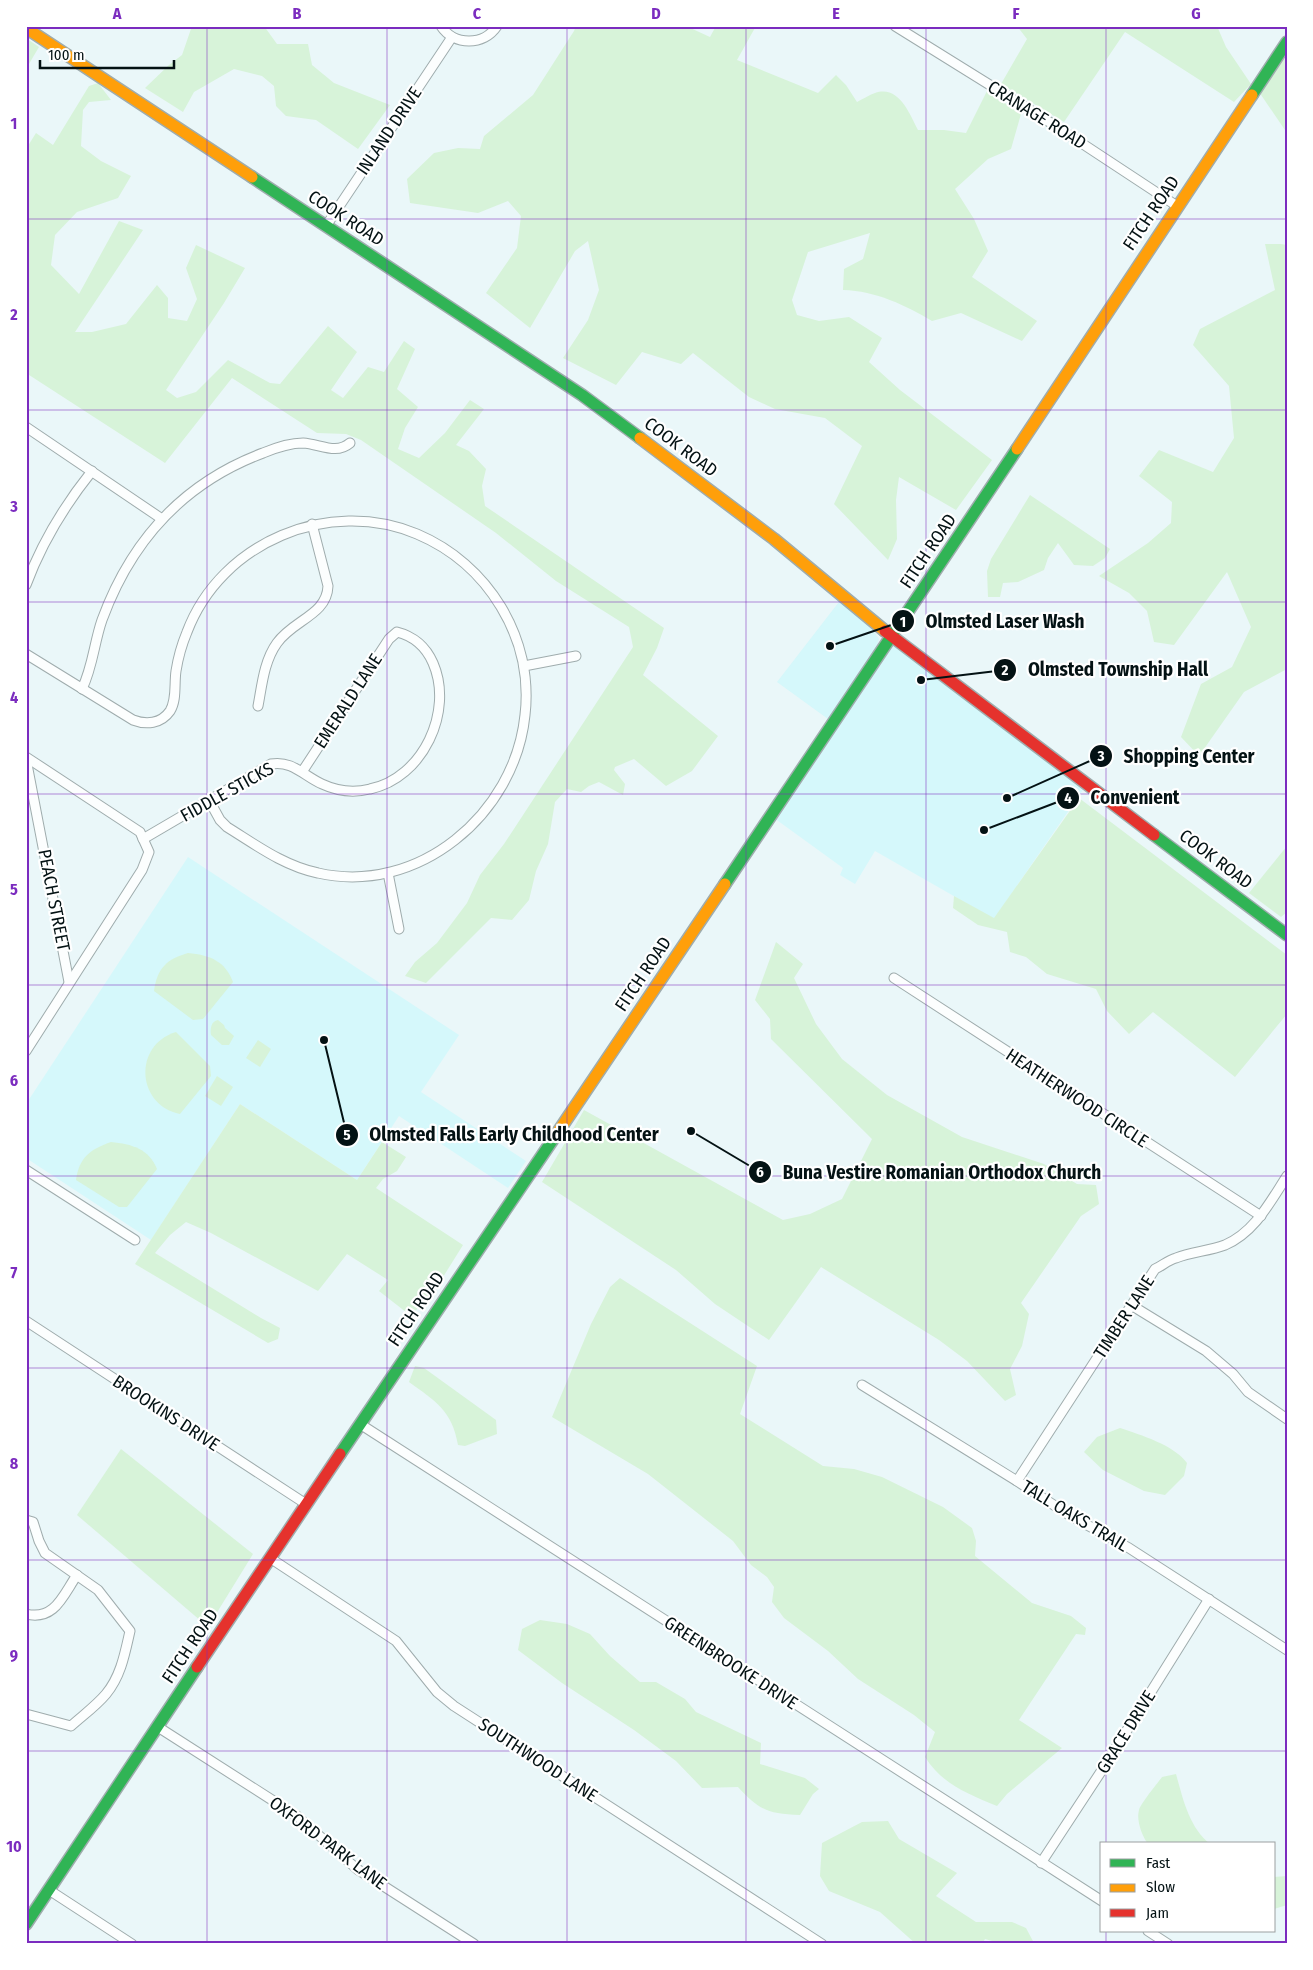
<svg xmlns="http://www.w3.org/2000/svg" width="1313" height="1970" viewBox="0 0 1313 1970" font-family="'Fira Sans Condensed',sans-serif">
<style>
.built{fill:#d5f8fb}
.green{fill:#d7f3d9}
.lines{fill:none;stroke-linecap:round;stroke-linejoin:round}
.street-casing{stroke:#9facad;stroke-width:11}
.fast-casing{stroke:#9facad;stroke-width:14}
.slow-casing{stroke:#9facad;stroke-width:14}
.jam-casing{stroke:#9facad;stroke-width:14}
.street{stroke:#fcfefe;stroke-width:9}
.fast{stroke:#30b455;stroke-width:11}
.slow{stroke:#ff9f0a;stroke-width:11}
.jam{stroke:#e5322d;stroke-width:11}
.grid{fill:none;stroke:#7b2cbf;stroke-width:1;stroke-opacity:0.55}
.labels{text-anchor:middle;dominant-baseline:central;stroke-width:4.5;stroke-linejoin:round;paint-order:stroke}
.street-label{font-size:18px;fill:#041214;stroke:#fff}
.leader{fill:none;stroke:#041214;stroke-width:2}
.callout-dot{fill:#041214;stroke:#fff;stroke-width:2}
.mark-label{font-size:15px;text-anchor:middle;font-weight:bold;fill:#fff}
.callout-label{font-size:19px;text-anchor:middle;font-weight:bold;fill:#041214;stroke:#fff;stroke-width:4.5;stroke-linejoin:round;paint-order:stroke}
.neatline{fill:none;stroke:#7b2cbf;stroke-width:2}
.grid-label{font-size:16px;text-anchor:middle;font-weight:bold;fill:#7b2cbf}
</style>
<rect width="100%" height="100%" fill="#eaf7f9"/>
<g class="built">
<polygon points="842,598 870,626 879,639 876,652 828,719 777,682"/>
<polygon points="894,644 1085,787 994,919 875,851 855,884 840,875 843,868 774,818"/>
<polygon points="188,857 459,1035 421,1092 526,1161 508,1188 399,1116 357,1180 240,1104 151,1240 26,1158 26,1104"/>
</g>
<g class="green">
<polygon points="192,26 264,26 277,44 308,44 312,65 334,83 390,105 358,149 316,120 286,116 276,106 274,86 262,76 234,69 194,92 183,112 145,88 169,65 182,55"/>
<path d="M576,26H686L710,37L716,26H756L737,60L818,93L836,75L846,85L857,102C863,99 869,95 875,93C899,85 909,113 918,130H944L966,133L987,91L1021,114L1011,149L988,159L955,189L974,219L988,251L972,277L1037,321L1022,341L961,313L932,321C905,305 876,291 843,290L844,269L863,259L870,233L808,252L792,300L797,315L819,321L849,317L882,338L869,362L900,390L992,460L956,510L899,477L896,500L897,539L888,560L834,504L862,446L825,418L775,409L749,397L693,353L681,364L642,352L616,385L563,358L588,320L599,290L588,241L575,251L530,328L486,293L517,248L521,216L508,201L478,213L410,203L407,179L434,153L458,148L480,149L484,136L533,95L574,31Z"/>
<polygon points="1017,26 1217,26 1226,47 1251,84 1234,102 1125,32 1064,122 1001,84 1027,39"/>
<polygon points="26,38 39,47 26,69"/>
<polygon points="1287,55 1287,133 1259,92"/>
<polygon points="98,83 111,100 89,102 83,110 81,146 101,161 131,176 118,198 77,212 55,235 51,265 79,294 119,221 143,230 75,332 92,332 126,324 157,285 168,298 168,318 187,321 197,299 186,268 196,245 245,268 224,303 166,390 177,398 196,392 228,360 270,383 280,384 328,326 357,352 331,390 343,398 368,367 384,372 404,341 415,349 397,389 418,407 405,428 398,449 419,458 445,433 470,400 484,409 456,445 469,451 486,469 482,486 485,506 664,628 657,648 643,675 718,736 692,771 666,786 634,759 615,767 614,770 625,784 623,795 599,782 589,786 581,792 567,789 555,802 548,844 536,871 529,900 512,920 491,918 426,983 405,976 415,962 437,943 467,903 480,875 504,844 633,647 629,627 556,581 496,533 361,440 346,434 317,433 232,378 165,463 26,373 26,149 36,133 53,145 89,86"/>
<polygon points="1265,244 1281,244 1287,245 1287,669 1244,692 1199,756 1181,737 1201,684 1232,667 1251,627 1227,572 1174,645 1154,642 1147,611 1129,593 1099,576 1148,543 1171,523 1172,502 1139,476 1159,450 1213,472 1234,438 1229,386 1193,345 1200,329 1275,290"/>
<polygon points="1030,495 1110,549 1105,558 1093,566 1074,565 1058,543 1048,558 1044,570 1018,582 1003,583 1000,597 988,597 987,571 991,559"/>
<polygon points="1079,798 1287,955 1287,1014 1235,1077 1153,1012 1129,1034 1107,1011 1096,989 1047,974 1026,957 1010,952 1007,932 978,925 953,908 954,896 994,918"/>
<polygon points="1287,846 1287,912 1281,917 1249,893"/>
<polygon points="776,942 803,964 794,978 816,1024 842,1059 887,1095 962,1137 1044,1164 1077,1184 1096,1185 1099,1204 1081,1216 1021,1303 1029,1314 1022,1346 1010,1369 1016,1395 1005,1401 967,1361 939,1340 821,1267 769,1340 715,1304 676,1270 542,1182 584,1110 783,1220 810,1214 842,1199 872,1139 771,1039 770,1019 755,1000"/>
<path d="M188,953C210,955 225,961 233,982L203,1019L193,1020L154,991C157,968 167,959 188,953Z"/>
<path d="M218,1020L224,1025L225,1028L234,1036L229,1045H222L211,1035C210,1029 211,1021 218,1020Z"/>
<path d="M176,1032L210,1066L211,1076L180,1114C136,1105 133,1045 176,1032Z"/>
<polygon points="258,1040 271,1049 260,1067 246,1058"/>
<polygon points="217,1076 233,1087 221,1106 205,1096"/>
<polygon points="240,1104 357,1180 382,1142 406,1157 397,1171 383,1179 376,1188 463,1245 438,1285 411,1316 379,1291 388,1280 347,1254 318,1291 211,1233 186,1222 170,1235 155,1253 261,1318 280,1328 278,1339 268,1343 135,1264"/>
<path d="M111,1142C132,1144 149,1149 157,1169L127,1207H119L76,1180C79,1157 91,1149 111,1142Z"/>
<path d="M620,1278L757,1366L740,1414L823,1466L854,1469L882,1477L943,1507L972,1528L976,1541L975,1556L1032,1603L1071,1616L1086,1628L1085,1635L1076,1634L1019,1720L1062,1748L1007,1794L997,1806C968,1794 942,1784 925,1757L935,1732L914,1715L858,1679L828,1651L784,1618L772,1602L774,1587L767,1577L751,1565L733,1541L648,1474L552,1417L591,1324L610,1287Z"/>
<path d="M415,1366L424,1368L496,1420L497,1434L465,1446L458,1445C452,1410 435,1401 409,1382Z"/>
<path d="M1120,1428C1141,1435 1174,1445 1187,1463L1184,1476L1165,1495L1144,1491L1103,1470L1084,1452L1097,1437Z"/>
<polygon points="121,1449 253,1554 208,1627 77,1515"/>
<path d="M540,1620L567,1624L590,1634L610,1656L640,1682H656L685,1699L696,1712L761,1743L760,1764L805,1778L819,1789L813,1794L800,1815C768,1814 759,1810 738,1787L702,1788L676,1761L634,1730L562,1683L518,1650L522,1629Z"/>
<path d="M1176,1774C1183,1799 1189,1827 1210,1844H1148C1142,1836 1136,1820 1139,1810C1141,1803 1157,1784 1162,1777Z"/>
<polygon points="888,1821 899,1839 957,1873 936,1896 976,1922 1012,1922 1026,1928 1034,1943 1003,1944 985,1939 982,1944 916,1944 880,1912 829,1891 820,1876 822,1843 862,1822"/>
<polygon points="1287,1876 1287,1905 1274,1909 1274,1877"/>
</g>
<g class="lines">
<g class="street-casing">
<g id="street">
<path d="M441,26C454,46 484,46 497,26"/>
<polyline points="895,26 1051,123 1177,206"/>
<polyline points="326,226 452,37"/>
<polyline points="26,427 162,519"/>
<path d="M26,585C42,542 64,506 92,471"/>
<path d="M26,654L133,720C146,725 161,724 170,711C177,700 174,684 176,671C178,658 182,644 187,632C221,542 329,497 417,534C488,564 534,638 525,715C515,814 418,896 318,873C284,866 256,845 227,827L220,820L209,800"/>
<polyline points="524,666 576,656"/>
<path d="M82,689C93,666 94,643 102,620C131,541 183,483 263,453C275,448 289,443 303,443C320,444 336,455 350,443"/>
<path d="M258,706C262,685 264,661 277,643C293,620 327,615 328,586L312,524"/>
<polyline points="26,757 140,832 149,852 142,870 26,1051"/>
<polyline points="26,759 69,982"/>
<path d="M143,839L271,764C292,760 304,776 322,784C337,791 354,793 370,789C423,778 454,711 433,663C426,647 413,636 397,632L389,639L302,772"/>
<polyline points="388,873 399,929"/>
<polyline points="894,978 1261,1216"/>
<polyline points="26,1170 135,1240"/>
<polyline points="1131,1305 1206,1351 1233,1374 1248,1392 1287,1419"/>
<polyline points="26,1321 306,1504"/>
<polyline points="862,1385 1017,1481 1069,1515 1129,1548 1287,1650"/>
<polyline points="360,1424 1102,1901"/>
<path d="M1017,1481L1155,1269C1162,1266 1168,1260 1176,1258C1191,1252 1209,1251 1225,1245C1255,1232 1270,1202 1287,1176"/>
<path d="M26,1520L33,1522L39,1541L45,1553L98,1590L130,1631C125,1653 121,1676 106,1694C96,1706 82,1716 71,1726L26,1714"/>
<polyline points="270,1558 396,1641 437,1692 454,1706 822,1944"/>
<path d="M26,1614C55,1621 63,1595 77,1575"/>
<polyline points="158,1727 297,1816 357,1869 474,1944"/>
<polyline points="1041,1863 1104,1767 1209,1599"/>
<polyline points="49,1890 132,1944"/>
<polyline points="1148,1931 1168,1944"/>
</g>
</g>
<g class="fast-casing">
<g id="fast">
<polyline points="1252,95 1287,42"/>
<polyline points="252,177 582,395 640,438"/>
<polyline points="1154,835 1287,935"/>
<polyline points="725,884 1017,449"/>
<polyline points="340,1454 556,1135"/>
<polyline points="26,1924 197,1667"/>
</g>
</g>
<g class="slow-casing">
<g id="slow">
<polyline points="26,28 252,177"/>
<polyline points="640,438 774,539 885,631"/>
<polyline points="1017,449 1252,95"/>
<polyline points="556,1135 725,884"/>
</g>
</g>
<g class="jam-casing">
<g id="jam">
<polyline points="885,631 1154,835"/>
<polyline points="197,1667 340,1454"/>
</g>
</g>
<use href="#street" class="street"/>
<use href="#fast" class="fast"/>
<use href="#slow" class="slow"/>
<use href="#jam" class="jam"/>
</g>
<path class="grid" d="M207,26V1944M387,26V1944M567,26V1944M746,26V1944M926,26V1944M1106,26V1844M26,219H1287M26,410H1287M26,602H1287M26,794H1287M26,985H1287M26,1176H1287M26,1368H1287M26,1560H1287M26,1751H1287M1106,1931V1944"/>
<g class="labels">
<g class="street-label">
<text transform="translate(1037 115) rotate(32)">CRANAGE ROAD</text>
<text transform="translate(389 131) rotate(-56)">INLAND DRIVE</text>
<text transform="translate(1151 213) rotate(-56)">FITCH ROAD</text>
<text transform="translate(346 218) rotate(33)">COOK ROAD</text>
<text transform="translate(681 447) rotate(37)">COOK ROAD</text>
<text transform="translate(928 551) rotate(-56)">FITCH ROAD</text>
<text transform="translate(348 701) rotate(-57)">EMERALD LANE</text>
<text transform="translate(227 792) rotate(-29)">FIDDLE STICKS</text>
<text transform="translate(1216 859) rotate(37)">COOK ROAD</text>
<text transform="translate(54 900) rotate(79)">PEACH STREET</text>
<text transform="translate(643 974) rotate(-56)">FITCH ROAD</text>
<text transform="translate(1077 1098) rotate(33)">HEATHERWOOD CIRCLE</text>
<text transform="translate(416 1309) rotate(-56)">FITCH ROAD</text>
<text transform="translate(1124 1317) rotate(-57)">TIMBER LANE</text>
<text transform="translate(166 1413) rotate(33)">BROOKINS DRIVE</text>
<text transform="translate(1075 1516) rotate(31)">TALL OAKS TRAIL</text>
<text transform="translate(190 1646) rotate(-56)">FITCH ROAD</text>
<text transform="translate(731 1663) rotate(33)">GREENBROOKE DRIVE</text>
<text transform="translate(1126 1732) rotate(-58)">GRACE DRIVE</text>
<text transform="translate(538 1760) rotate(33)">SOUTHWOOD LANE</text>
<text transform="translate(328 1843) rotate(37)">OXFORD PARK LANE</text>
</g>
</g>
<path class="leader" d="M830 646L903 621M921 680L1005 670M1007 798L1101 756M984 830L1068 798M324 1040L347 1135M691 1131L760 1172"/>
<g class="callout-dot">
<circle cx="830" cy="646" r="5"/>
<circle cx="921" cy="680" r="5"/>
<circle cx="1007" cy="798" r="5"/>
<circle cx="984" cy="830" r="5"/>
<circle cx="324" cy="1040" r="5"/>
<circle cx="691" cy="1131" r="5"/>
<circle cx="903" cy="621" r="12"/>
<circle cx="1005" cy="670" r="12"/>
<circle cx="1101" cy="756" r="12"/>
<circle cx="1068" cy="798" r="12"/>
<circle cx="347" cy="1135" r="12"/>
<circle cx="760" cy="1172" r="12"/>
</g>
<g class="mark-label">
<text x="903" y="627">1</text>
<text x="1005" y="675">2</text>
<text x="1101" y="761">3</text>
<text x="1068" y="803">4</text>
<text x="347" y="1140">5</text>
<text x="760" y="1177">6</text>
</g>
<g class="callout-label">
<text x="1005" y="628">Olmsted Laser Wash</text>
<text x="1118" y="676">Olmsted Township Hall</text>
<text x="1189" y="763">Shopping Center</text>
<text x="1135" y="804">Convenient</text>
<text x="514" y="1141">Olmsted Falls Early Childhood Center</text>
<text x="942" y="1179">Buna Vestire Romanian Orthodox Church</text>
</g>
<rect width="1313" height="1970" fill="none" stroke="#ffffff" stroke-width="55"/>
<rect x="1100" y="1842" width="175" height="90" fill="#ffffff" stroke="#9ba0a1"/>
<rect x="1110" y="1859" width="25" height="8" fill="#30b455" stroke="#9ba0a1"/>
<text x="1146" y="1868" font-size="15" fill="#041214">Fast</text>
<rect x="1110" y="1884" width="25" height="8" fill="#ff9f0a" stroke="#9ba0a1"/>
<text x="1146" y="1892" font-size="15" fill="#041214">Slow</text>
<rect x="1110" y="1909" width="25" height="8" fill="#e5322d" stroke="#9ba0a1"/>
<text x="1146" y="1918" font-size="15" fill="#041214">Jam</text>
<path d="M40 60v8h134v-8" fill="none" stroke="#041214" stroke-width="2.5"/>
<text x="48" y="60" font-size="15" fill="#041214" stroke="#ffffff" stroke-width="4" paint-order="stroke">100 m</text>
<rect x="28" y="28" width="1258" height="1914" class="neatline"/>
<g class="grid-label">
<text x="117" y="19">A</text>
<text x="297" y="19">B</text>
<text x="477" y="19">C</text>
<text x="656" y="19">D</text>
<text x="836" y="19">E</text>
<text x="1016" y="19">F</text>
<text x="1196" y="19">G</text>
<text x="14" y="129">1</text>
<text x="14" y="320">2</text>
<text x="14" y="512">3</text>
<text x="14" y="703">4</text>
<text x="14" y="895">5</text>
<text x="14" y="1086">6</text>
<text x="14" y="1278">7</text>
<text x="14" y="1469">8</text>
<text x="14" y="1661">9</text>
<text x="14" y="1852">10</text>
</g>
</svg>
